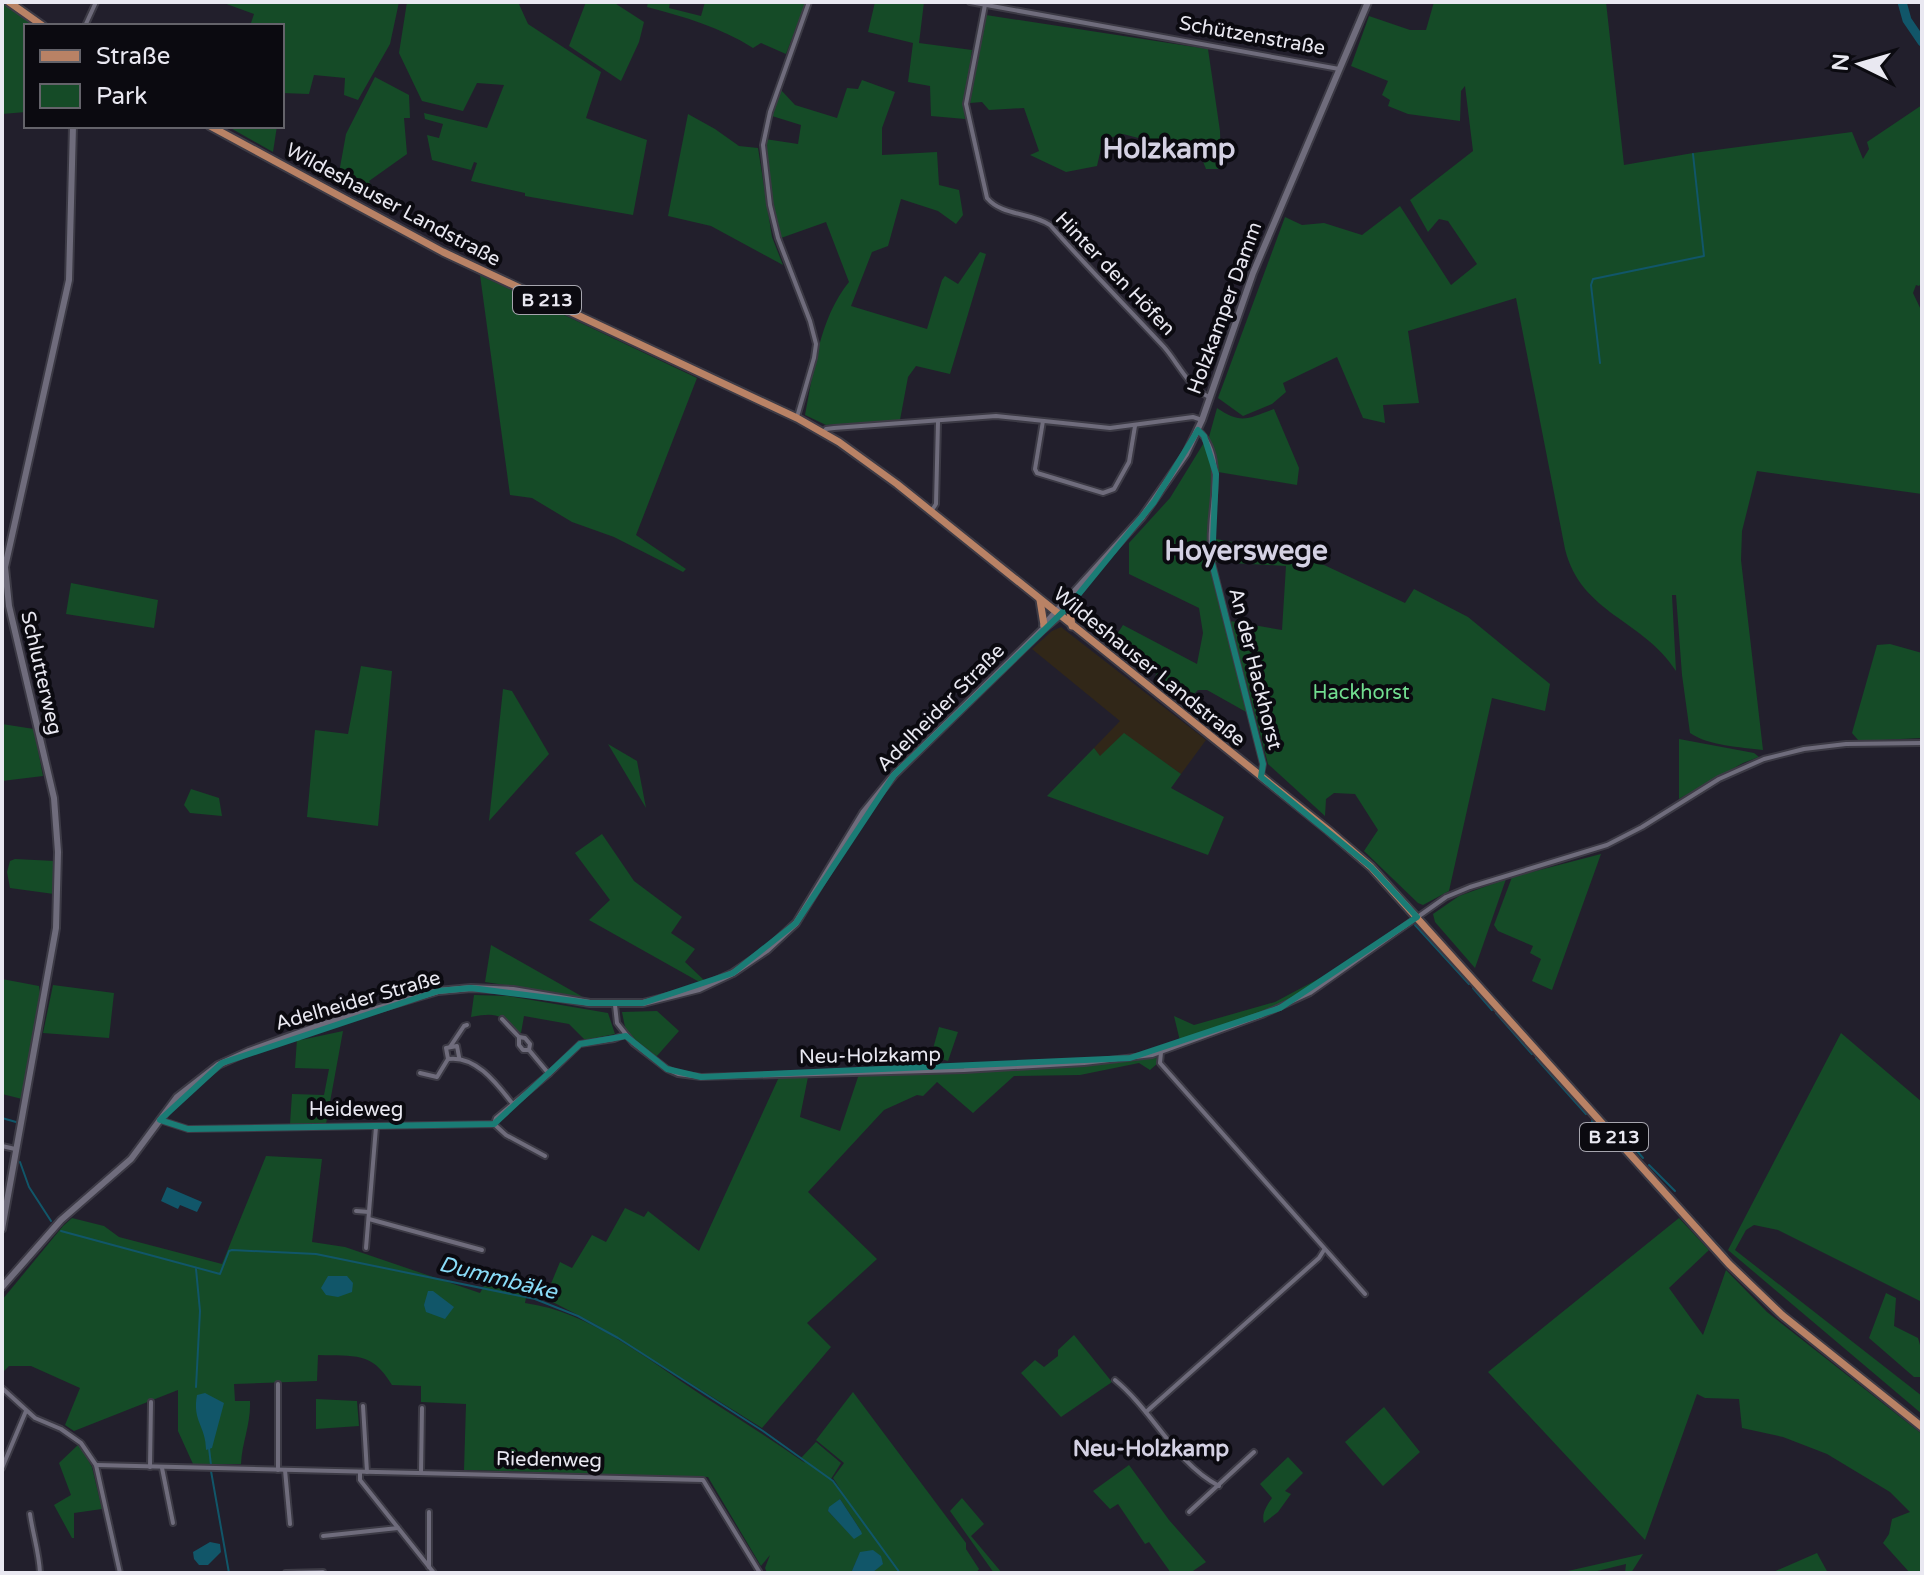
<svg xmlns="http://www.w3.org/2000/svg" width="1924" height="1575" viewBox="0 0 1924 1575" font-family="'Varela Round',sans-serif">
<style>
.commercial{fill:#312718}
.green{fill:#154b27;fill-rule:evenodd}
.water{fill:#115669}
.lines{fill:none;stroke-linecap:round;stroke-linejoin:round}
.stream{stroke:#115669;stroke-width:2}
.river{stroke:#115669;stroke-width:9}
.street-casing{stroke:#3c3a45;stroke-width:8}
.secondary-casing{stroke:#3c3a45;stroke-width:10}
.primary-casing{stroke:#3c3a45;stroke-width:11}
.street{stroke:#6f6c7c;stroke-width:4}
.secondary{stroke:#6f6c7c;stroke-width:6}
.primary{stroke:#b98265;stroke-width:7}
.marked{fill:none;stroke:#1a7c75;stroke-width:6;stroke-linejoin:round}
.labels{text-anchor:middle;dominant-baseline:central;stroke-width:8;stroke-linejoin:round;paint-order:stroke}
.shield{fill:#0b0a10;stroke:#a6a5ae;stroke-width:2}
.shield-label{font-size:18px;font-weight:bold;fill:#e9e8f1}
.street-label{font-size:20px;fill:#e9e8f1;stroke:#0b0a10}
.park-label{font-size:20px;fill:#71dd8f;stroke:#0b0a10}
.water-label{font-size:22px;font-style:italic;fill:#89dcf8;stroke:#0b0a10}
.neighbourhood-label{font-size:22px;font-weight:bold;fill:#d4d1e3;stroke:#0b0a10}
.district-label{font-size:28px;font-weight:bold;fill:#d4d1e3;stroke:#0b0a10}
</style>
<rect width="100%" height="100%" fill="#221f2c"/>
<polygon class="commercial" points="1061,627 1206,740 1181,774 1124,734 1100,757 1094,748 1120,721 1032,649 1052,631"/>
<g class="green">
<polygon points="2,2 35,26 26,26 26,112 2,114"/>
<polygon points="221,2 399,2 390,44 358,100 344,95 345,78 314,75 309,94 282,93 282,26 250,26 254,14"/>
<polygon points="407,2 518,2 528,24 601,72 586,118 647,140 633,215 525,196 525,193 471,181 477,163 474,162 471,170 432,160 427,135 439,138 443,124 425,119 424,113 487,128 504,85 477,83 463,111 422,101 399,53"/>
<polygon points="586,2 613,2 644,22 639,42 621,81 569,46"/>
<path d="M648,2H670L669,8L701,16L705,2H806L786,54L761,43L753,48C720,27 685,17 647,7Z"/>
<polygon points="875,2 924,2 919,43 972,50 964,104 965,119 931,116 930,86 908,82 913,43 868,32"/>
<path d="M1434,2H1606L1624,165L1693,153L1852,132L1863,159L1869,149L1867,142L1922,105V282L1919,286L1916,285L1913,293L1922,312V494L1757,471L1742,531L1741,560L1763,750C1740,747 1709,746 1690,733L1682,675L1676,595H1672L1676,671C1643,619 1581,614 1565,549L1516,298L1408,331L1419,403L1383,405L1385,423L1363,418L1337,357L1283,383L1286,392L1272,404L1243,416L1218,398L1285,217L1302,225L1324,223L1362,235L1400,206L1451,285L1477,264L1448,221L1439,219L1428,232L1410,200L1473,151L1465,86L1461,91L1460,121L1408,114L1388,106L1390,100L1382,95L1388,81L1351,66L1369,16L1410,30H1426Z"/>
<polygon points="986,15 1208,49 1220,131 1221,169 1206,169 1200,154 1123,134 1103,140 1097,166 1066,172 1030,155 1039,151 1024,108 989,110 982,102 970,103"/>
<polygon points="375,77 409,95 410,118 404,118 407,154 369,181 384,209 337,184 346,134"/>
<path d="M862,80L895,92L882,128V155L937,152L939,185L959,190L963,215L956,224L938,211L901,199L888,246L872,252L851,306L927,329L942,280L945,276L958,284L980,252L986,254L950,374L916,366L908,377L900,420L826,425L805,415C814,370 819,319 849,282L826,222L781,238L766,173L765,139L798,144L801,125L772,116L781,90L795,105L837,118L847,88L858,89Z"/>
<polygon points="688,114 715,129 739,146 758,148 772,237 783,265 711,226 668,216"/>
<polygon points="227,126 277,126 273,152"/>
<polygon points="480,275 697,378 636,535 686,569 683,572 614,537 572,522 532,498 510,495"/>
<path d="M1217,408C1241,425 1249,418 1274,409L1299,468L1297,485L1218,472L1209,437Z"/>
<polygon points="1205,441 1214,474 1208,535 1209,563 1248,713 1207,690 1198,690 1184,704 1154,680 1157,672 1130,652 1120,652 1109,647 1123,625 1197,664 1203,633 1199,608 1129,574 1129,543 1170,498"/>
<polygon points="1216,539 1267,548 1288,548 1405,603 1414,589 1468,617 1550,684 1545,711 1492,698 1449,891 1423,905 1418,903 1364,851 1378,830 1355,794 1334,793 1326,799 1325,816 1268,764 1230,621 1282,630 1286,566 1214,562"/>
<polygon points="71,583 158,600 154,628 66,614"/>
<polygon points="1890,644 1922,653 1922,738 1859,741 1852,733 1877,645"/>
<polygon points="361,666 392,671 378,826 307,817 315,730 348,734"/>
<polygon points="503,689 512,691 549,754 489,821"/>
<polygon points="2,724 34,729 43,776 2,781"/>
<polygon points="1124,733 1181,774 1171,788 1224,817 1208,855 1047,796 1094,748 1100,756"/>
<polygon points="1679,739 1754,753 1759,757 1743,763 1679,799"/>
<polygon points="608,744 637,761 646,808"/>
<polygon points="191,789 219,798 222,816 190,813 184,805"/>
<polygon points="602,834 634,881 682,917 671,933 695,949 685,962 707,983 703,984 589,920 610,900 575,853"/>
<polygon points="1601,854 1552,990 1532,981 1541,959 1530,953 1533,946 1498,931 1494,925 1512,877"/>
<polygon points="15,859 55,861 54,894 10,888 7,872 10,861"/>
<polygon points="1506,879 1475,968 1435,922 1433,914 1459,896"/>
<polygon points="491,945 583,997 485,982"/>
<polygon points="1320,978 1321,981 1273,1008 1180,1041 1174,1016 1194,1025 1275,1002"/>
<polygon points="2,979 39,986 41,1000 22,1099 2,1094"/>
<polygon points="53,985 114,993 109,1038 43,1033"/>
<path d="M474,995L508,996L608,1013L615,1034L585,1040L569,1024L524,1016L521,1033L518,1032C500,1014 496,1012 471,1017Z"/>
<polygon points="657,1011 679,1031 656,1057 626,1032 622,1012"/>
<polygon points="939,1027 958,1032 948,1061 931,1056"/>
<polygon points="343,1031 326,1124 290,1124 292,1094 324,1095 329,1069 295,1068 297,1039 301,1040"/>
<polygon points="1841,1033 1922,1102 1922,1302 1778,1230 1754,1225 1746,1230 1735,1250 1922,1396 1922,1414 1728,1250"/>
<path d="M1156,1056L1158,1063L1150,1070L1139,1063L1080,1075L1014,1076L973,1113L937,1082L923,1096L917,1095L884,1110L808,1192L877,1259L807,1323L831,1347L762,1428L595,1324L545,1298L560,1262L572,1268L592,1235L606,1242L625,1208L644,1217L648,1211L699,1251L779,1077H808L800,1117L840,1131L859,1074C958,1071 1059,1073 1156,1056Z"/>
<path d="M266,1156L322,1159L312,1242L345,1247L480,1293L485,1284L527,1293L525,1303C591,1312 648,1360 703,1396C737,1418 771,1439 805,1463L801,1458L816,1442L841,1463L831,1479L847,1500L833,1478L844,1463L816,1440L853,1392L966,1543V1549L979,1569L976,1573H872L883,1563L860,1553L851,1573H767L765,1568L770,1555L761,1566L708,1477L464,1470L466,1404L421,1402V1386L392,1385C371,1350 355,1357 318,1355L317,1381L234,1384L235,1401H250C251,1424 242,1442 241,1464H193L178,1431V1390L74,1431L65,1425L80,1388L31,1366H9L2,1373V1300L63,1226L72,1218L104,1226L119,1237L222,1264ZM840,1499L861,1531L854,1538L828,1511Z"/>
<polygon points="1679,1218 1709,1250 1669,1288 1703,1335 1726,1270 1767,1312 1922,1434 1922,1573 1910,1573 1883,1543 1889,1534 1892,1519 1910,1512 1890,1492 1827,1454 1783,1437 1742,1428 1739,1399 1705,1398 1697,1394 1645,1540 1488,1372"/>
<polygon points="1886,1293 1896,1298 1894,1326 1918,1338 1922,1352 1922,1377 1914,1377 1869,1338"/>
<polygon points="1074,1335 1112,1382 1061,1417 1021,1373 1035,1360 1044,1367 1058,1356 1058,1350"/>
<polygon points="316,1399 357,1401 359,1426 316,1429"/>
<polygon points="1384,1407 1420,1452 1383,1486 1345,1442"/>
<polygon points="79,1444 92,1467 102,1509 74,1513 74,1538 72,1538 54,1505 71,1495 59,1463"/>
<path d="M1288,1457L1303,1473L1285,1491L1291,1494L1278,1512L1264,1523C1261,1514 1267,1505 1272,1498L1260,1484Z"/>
<polygon points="1129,1465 1169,1520 1206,1562 1190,1573 1171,1573 1149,1542 1145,1544 1118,1504 1110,1509 1093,1491"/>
<polygon points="962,1498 984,1524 971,1536 1002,1573 994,1573 950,1511"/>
<polygon points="1817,1553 1828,1573 1771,1573"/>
<polygon points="1643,1554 1631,1573 1625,1573 1626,1564 1589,1573 1559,1573"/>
</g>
<g class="water">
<polygon points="167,1187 202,1202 197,1212 180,1205 178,1209 161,1201"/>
<polygon points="328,1276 347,1276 353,1283 352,1292 338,1297 326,1295 321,1288"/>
<polygon points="428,1291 433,1291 454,1307 445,1319 426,1312 424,1305"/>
<path d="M205,1393L224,1403L212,1448L206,1450C206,1426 192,1421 197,1395Z"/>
<polygon points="840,1499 861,1531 862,1534 854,1539 828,1511 829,1507"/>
<polygon points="210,1542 220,1544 221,1552 208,1565 199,1565 194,1559 193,1552"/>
<polygon points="873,1550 881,1556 883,1564 872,1573 851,1573 860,1552"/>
</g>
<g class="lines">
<g class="stream">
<polyline points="1600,363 1591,285 1593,279 1704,256 1693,154"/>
<polyline points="1415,925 1469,984"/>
<polyline points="1473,988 1492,1010"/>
<polyline points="1496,1013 1532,1054"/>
<polyline points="1536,1058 1586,1114"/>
<polyline points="2,1118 16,1122"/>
<polyline points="1592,1121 1608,1139"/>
<polyline points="1623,1135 1643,1158"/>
<polyline points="20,1162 29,1187 51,1221"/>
<polyline points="1649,1165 1675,1191"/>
<polyline points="1688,1213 1727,1255"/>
<polyline points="61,1231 220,1274 229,1251 232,1250 316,1254 535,1299 578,1316 618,1338 763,1431 833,1481 900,1573"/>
<polyline points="196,1387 200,1311 196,1269"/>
<polyline points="209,1448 211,1465"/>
<polyline points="211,1471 229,1573"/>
</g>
<polyline class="river" points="1902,2 1907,20 1922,42"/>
<g class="street-casing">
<g id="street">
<polyline points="970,2 1339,69"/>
<path d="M985,5L966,104L987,198C1002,216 1030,212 1050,225C1087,267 1126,306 1164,347C1178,363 1189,388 1209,397"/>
<polyline points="85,26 96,2"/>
<polyline points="797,417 814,358 816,344 810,321 778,238 770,205 763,145 770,112 809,2"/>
<polyline points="1043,421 1035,469 1037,473 1103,493 1114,489 1129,462 1135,426"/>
<path d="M1198,430C1225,455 1212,498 1211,530C1210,541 1211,552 1212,563L1263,764L1261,774"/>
<polyline points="823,433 826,429 834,428 996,416 1110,428 1193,417 1202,420"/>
<polyline points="932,510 936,504 938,422"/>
<polyline points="615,1005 617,1023 633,1043 667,1069 678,1074 701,1077 964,1070 1084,1063 1152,1055 1262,1015 1310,993 1446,897 1470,887 1607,845 1642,827 1719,779 1764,759 1804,749 1846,744 1922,743"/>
<polyline points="502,1019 519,1037 525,1038 530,1044 529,1050"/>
<polyline points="519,1037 519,1045 523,1050 529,1050 549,1074"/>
<polyline points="450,1047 464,1026 467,1025"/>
<polyline points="1161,1052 1160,1063 1365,1294"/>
<path d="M459,1057L457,1046L446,1048L448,1059C476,1055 497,1084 512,1103"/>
<polyline points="420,1073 437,1077 448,1059"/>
<polyline points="160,1120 188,1129 494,1124 506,1135 545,1156"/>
<polyline points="494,1124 496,1118 549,1074 580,1044 614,1039 624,1035"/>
<polyline points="2,1146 15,1149"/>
<polyline points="356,1211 369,1212"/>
<polyline points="369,1219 482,1250"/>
<polyline points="366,1248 376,1127"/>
<path d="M1115,1380C1153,1411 1175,1463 1219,1486"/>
<polyline points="278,1384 278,1470"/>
<polyline points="2,1388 35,1418 61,1429 81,1443 96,1465 120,1573"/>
<polyline points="363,1406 367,1472"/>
<polyline points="1146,1412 1319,1258 1324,1250"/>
<polyline points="96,1465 703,1480 760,1573"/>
<polyline points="150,1467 151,1402"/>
<polyline points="2,1468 26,1411"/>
<polyline points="162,1468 173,1523"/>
<polyline points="285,1470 290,1524"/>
<polyline points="360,1473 360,1480 434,1573"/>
<polyline points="421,1473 422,1408"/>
<polyline points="1189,1512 1254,1452"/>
<path d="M30,1514C33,1535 39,1552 40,1573"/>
<polyline points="323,1536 398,1528"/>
<polyline points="429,1567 429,1512"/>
<polyline points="286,1573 323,1572"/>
</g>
</g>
<g class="secondary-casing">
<g id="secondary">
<polyline points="1043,626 1142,517 1186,454 1202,420 1253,273 1368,2"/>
<polyline points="2,1229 56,928 58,852 54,798 9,606 5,567 69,280 73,126"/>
<polyline points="2,1287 61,1220 131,1159 177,1097 218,1065 249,1051 318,1026 438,991 471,988 513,990 590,1003 643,1003 699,989 733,973 767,950 796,923 863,813 894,775 1042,630 1059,616 1070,599"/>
</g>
</g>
<g class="primary-casing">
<g id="primary">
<polyline points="9,2 43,26"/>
<polyline points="210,126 443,252 797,418 839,442 897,484 1328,830 1371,867 1729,1264 1782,1315 1922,1427"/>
<polyline points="1040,600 1044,625"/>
<polyline points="1069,604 1072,626"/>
</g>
</g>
<use href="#street" class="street"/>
<use href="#secondary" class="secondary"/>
<use href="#primary" class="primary"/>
</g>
<path class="marked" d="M1198,430L1204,436L1216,474L1212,563L1263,764L1261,777L1371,867L1417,917L1280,1008L1130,1058L701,1077L667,1069L626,1036L580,1044L494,1124L188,1129L160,1120L222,1063L438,991L471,988L590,1003H643L733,973L796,923L894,775L1069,606L1154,502Z"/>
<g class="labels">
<g class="shield">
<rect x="513" y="286" width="68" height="28" rx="6"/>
<rect x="1580" y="1123" width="68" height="28" rx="6"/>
</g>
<g class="shield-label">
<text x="547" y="300">B 213</text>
<text x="1614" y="1137">B 213</text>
</g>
<g class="street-label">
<text transform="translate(1252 36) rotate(10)">Schützenstraße</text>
<text transform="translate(393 205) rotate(28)">Wildeshauser Landstraße</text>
<text transform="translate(1115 274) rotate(46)">Hinter den Höfen</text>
<text transform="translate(1225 308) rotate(-70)">Holzkamper Damm</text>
<text transform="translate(1149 667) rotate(39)">Wildeshauser Landstraße</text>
<text transform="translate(1255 669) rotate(76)">An der Hackhorst</text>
<text transform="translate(41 673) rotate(77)">Schlutterweg</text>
<text transform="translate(941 708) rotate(-45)">Adelheider Straße</text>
<text transform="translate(358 1001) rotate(-16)">Adelheider Straße</text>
<text transform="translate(870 1056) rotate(-1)">Neu-Holzkamp</text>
<text x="356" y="1110">Heideweg</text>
<text transform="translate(549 1460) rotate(1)">Riedenweg</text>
</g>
<g class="park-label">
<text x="1361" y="693">Hackhorst</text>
</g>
<g class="water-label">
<text transform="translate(498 1278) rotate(14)">Dummbäke</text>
</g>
<g class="neighbourhood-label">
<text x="1151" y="1449">Neu-Holzkamp</text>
</g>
<g class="district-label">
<text x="1169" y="149">Holzkamp</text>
<text x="1246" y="551">Hoyerswege</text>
</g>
</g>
<rect width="1924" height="1575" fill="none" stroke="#e9e8f1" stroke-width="8"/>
<rect x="24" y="24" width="260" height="104" fill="#0b0a10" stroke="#64636a" stroke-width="2"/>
<rect x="40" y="50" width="40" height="12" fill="#b98265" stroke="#64636a" stroke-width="2"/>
<text x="96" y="64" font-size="24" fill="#e9e8f1">Straße</text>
<rect x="40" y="84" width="40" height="24" fill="#154b27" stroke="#64636a" stroke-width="2"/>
<text x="96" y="104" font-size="24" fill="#e9e8f1">Park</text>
<g transform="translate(1860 64) rotate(275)" stroke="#0b0a10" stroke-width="6" paint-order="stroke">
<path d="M0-6L14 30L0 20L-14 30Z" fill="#e9e8f1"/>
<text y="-12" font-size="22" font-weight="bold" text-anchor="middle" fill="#e9e8f1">N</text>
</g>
</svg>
